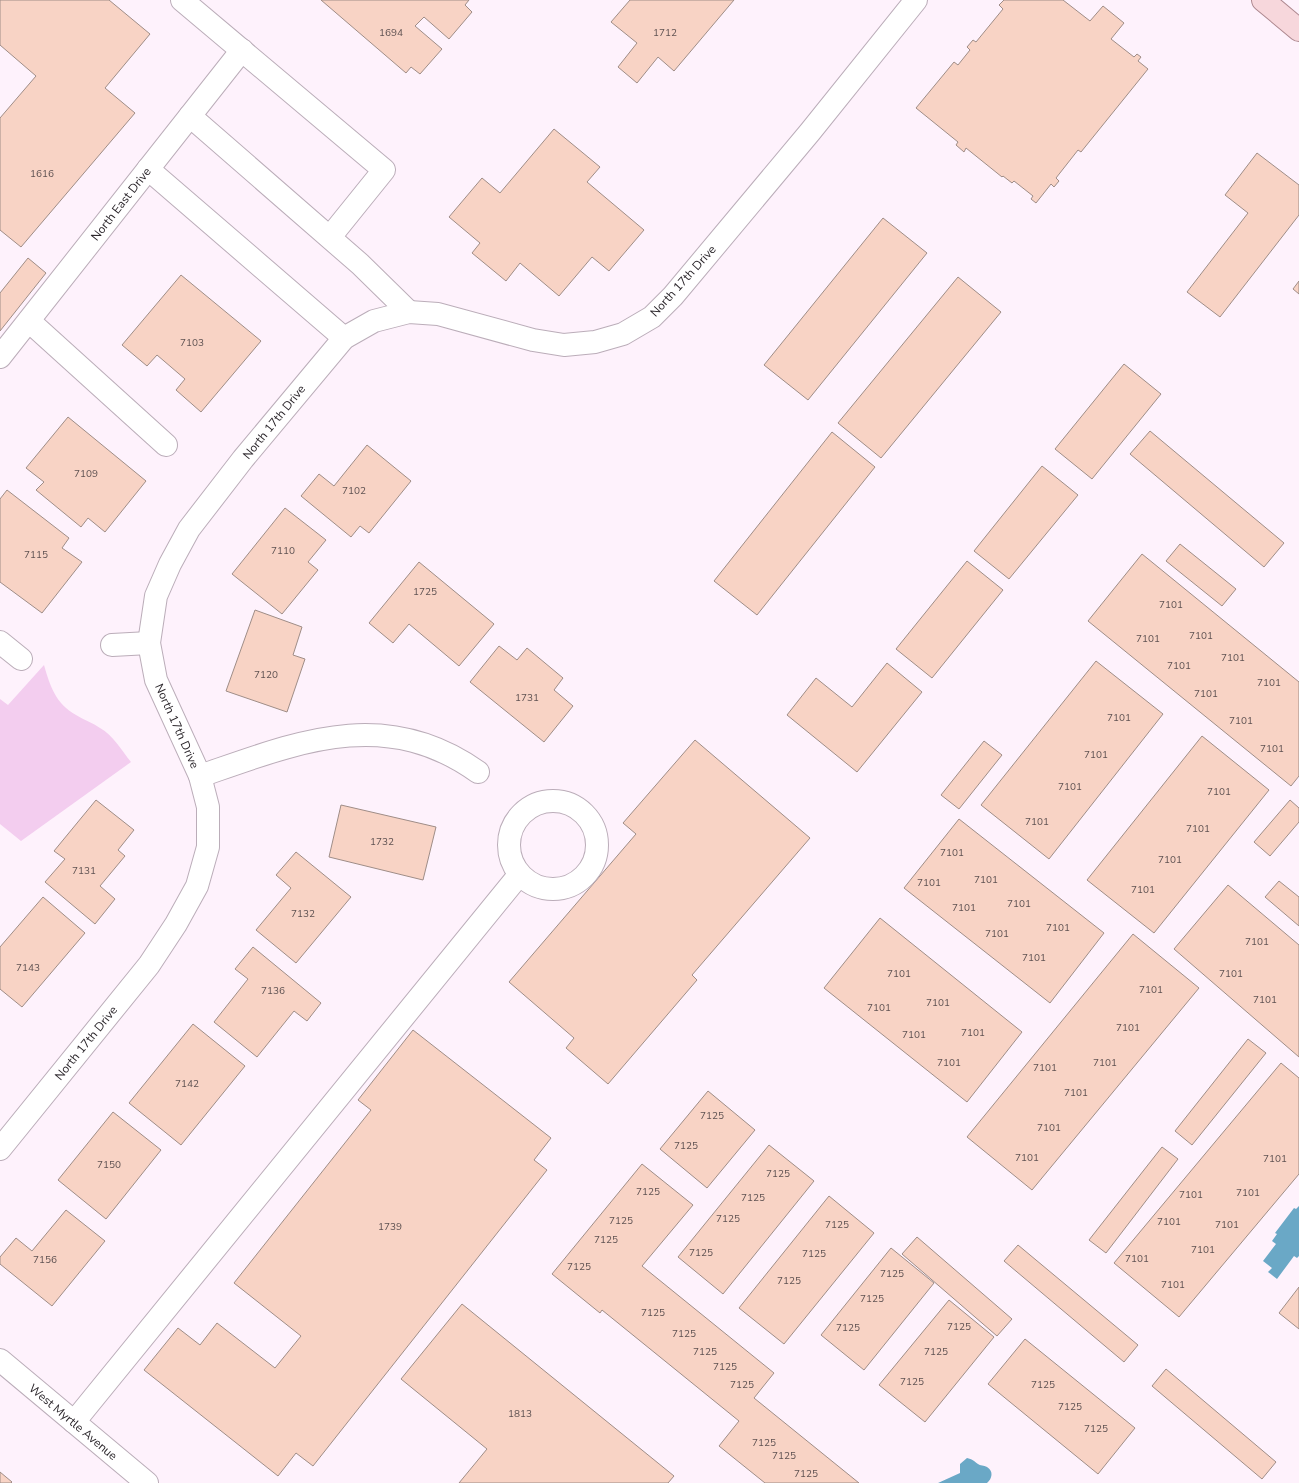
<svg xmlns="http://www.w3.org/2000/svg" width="1299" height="1483" viewBox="0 0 1299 1483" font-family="'Nunito Sans',sans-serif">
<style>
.green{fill:#f3cdef}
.water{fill:#6aa8c6}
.building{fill:#f8d3c5;stroke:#9f8d87}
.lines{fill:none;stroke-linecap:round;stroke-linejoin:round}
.minor-casing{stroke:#bbadb9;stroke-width:24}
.major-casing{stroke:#ad888f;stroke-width:24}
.minor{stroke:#fff;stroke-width:22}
.major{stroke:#f7d7dc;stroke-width:22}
.labels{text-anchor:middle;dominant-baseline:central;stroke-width:3;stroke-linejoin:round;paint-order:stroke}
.number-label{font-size:10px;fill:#5f5252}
.street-label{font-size:12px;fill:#2c272c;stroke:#fff}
</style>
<rect width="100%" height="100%" fill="#fef2fc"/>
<path class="green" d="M44,665C50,686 56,704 76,715C84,720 93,723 100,728C113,735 122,751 131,762L21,841L0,824V699L8,705Z"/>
<g class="water">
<polygon points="1299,1206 1299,1256 1297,1258 1294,1256 1277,1279 1268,1272 1272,1268 1263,1261 1276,1244 1272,1241 1277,1234 1275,1233 1294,1208 1296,1209"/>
<path d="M967,1458C972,1459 974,1461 978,1464C980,1466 984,1465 987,1467C994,1471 992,1479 987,1483H938L960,1473V1464Z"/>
</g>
<g class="building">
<polygon points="0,0 109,0 150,34 105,88 135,113 21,247 0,230 0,118 36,76 0,45"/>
<polygon points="321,0 469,0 465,5 472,12 449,39 424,17 415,26 442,49 420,74 411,67 406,73"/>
<polygon points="630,0 734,0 674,71 658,57 637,83 618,67 637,43 611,22"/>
<polygon points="1004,0 1063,0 1090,21 1103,6 1124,23 1111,39 1134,57 1137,54 1141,57 1138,61 1148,69 1081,152 1078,150 1056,178 1059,181 1054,187 1051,184 1036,203 1031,199 1033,196 1014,181 1012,183 1003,176 1002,177 966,148 964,152 956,145 958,142 916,108 954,62 958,65 970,50 967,47 973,40 976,42 1003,9 999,5"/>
<polygon points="554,129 600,167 587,182 644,230 609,271 592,257 559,296 520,263 506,281 472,253 480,243 449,217 482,178 500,193"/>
<polygon points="1257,153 1299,185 1299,215 1220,317 1187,292 1248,213 1225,195"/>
<polygon points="883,218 927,253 808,400 764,365"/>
<polygon points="28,258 46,273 0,331 0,293"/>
<polygon points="181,275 261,341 201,412 176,390 185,379 157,355 147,366 122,345"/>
<polygon points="958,277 1001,312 881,458 838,423"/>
<polygon points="1299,281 1299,294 1293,289"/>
<polygon points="1124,364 1161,394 1092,479 1055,449"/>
<polygon points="68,417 146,481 105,532 88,518 81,527 36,490 44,482 26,468"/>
<polygon points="1150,431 1284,543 1264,567 1130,454"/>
<polygon points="832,432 875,467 757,615 714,581"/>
<polygon points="367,445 411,481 369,533 360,526 351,537 301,496 319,474 334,486"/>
<polygon points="1042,466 1078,495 1009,579 974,551"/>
<polygon points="7,490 69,538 62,548 82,562 42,613 0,582 0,499"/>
<polygon points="285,508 326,540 308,562 318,570 282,614 232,574"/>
<polygon points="1180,544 1236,589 1222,606 1166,561"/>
<polygon points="1142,554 1299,682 1299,776 1291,786 1088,621"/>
<polygon points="967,561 1003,590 932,678 896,649"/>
<polygon points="419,562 494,624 459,666 409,624 393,643 369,623"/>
<polygon points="255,610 302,627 293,655 305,659 287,712 226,691"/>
<polygon points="499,646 517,660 527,648 563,678 554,690 573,706 544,742 470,682"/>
<polygon points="1096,661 1163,714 1049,859 981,805"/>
<polygon points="887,663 922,692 857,772 787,715 816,678 852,707"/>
<polygon points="1202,736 1269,790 1154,933 1087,880"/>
<polygon points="695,740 810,838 692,975 697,980 608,1084 566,1048 574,1038 509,982 636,834 623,823"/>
<polygon points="984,741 1002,755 959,809 941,795"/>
<polygon points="96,800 134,830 118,850 125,856 100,886 115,899 95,924 45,882 65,859 54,851"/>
<polygon points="1290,800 1299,808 1299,822 1270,856 1254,842"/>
<polygon points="341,805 436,827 423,880 329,857"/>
<polygon points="959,819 1104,933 1050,1003 904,888"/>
<polygon points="296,852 351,897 296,963 256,930 291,888 276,875"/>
<polygon points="1279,881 1299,897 1299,926 1265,897"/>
<polygon points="1228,885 1299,945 1299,1057 1174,949"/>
<polygon points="43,897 85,933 22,1007 0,989 0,947"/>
<polygon points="880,918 1022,1032 967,1102 824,988"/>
<polygon points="1133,934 1199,988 1032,1190 967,1137"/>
<polygon points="253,947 321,1003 307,1021 294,1011 257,1057 214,1022 248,979 235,969"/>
<polygon points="193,1024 245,1066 181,1145 129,1103"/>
<polygon points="413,1030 551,1138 534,1160 547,1170 313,1466 296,1453 278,1476 144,1370 178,1328 200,1345 217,1323 275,1368 301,1336 234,1283 371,1110 358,1100"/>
<polygon points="1248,1039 1266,1053 1192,1145 1175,1131"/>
<polygon points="1281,1063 1299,1078 1299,1174 1179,1317 1114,1263"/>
<polygon points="708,1091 755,1130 707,1188 660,1149"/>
<polygon points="113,1112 161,1150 106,1219 58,1180"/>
<polygon points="769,1145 814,1181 723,1294 678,1257"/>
<polygon points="1162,1147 1178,1159 1106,1253 1089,1240"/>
<polygon points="642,1164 693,1205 642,1266 774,1373 754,1398 859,1483 765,1483 719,1446 739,1421 602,1310 600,1313 552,1274"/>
<polygon points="829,1196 874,1233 784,1344 739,1308"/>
<polygon points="66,1210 105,1241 52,1306 0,1264 0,1257 16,1238 32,1251"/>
<polygon points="917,1237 1012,1319 997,1336 902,1254"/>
<polygon points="1018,1245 1138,1345 1124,1362 1004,1261"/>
<polygon points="891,1248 934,1283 864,1370 821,1335"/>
<polygon points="1299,1287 1299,1329 1279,1313"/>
<polygon points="949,1300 994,1337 925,1422 879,1385"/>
<polygon points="462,1304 674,1476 668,1483 459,1483 487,1449 401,1379"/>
<polygon points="1025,1339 1135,1428 1098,1474 988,1384"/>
<polygon points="1166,1369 1276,1462 1262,1479 1152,1386"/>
<polygon points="0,1472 12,1482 11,1483 0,1483"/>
</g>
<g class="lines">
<g class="minor-casing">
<g id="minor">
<polyline points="182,0 384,170 330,237"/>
<polyline points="190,116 360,264 409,312"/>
<polyline points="148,169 344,338"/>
<polyline points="29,321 166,445"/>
<polyline points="0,357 242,50"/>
<polyline points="0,642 21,659"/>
<polyline points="112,645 149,643"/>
<path d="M200,776C296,743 384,705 478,772"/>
<circle cx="553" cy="845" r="44"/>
<polyline points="0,1149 149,965 176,924 197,886 208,847 208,807 200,776 156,680 149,643 156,596 170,564 189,529 243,459 344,338 374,321 409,312 438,314 533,340 564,345 595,342 623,334 652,317 673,296 810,132 916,0"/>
<polyline points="0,1360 147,1483"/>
<polyline points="74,1422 519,875"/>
</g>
</g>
<g class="major-casing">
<polyline id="major" points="1263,0 1299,30"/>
</g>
<use href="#minor" class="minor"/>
<use href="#major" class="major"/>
</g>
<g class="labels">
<g class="number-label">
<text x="391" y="33">1694</text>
<text x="665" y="33">1712</text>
<text x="42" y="174">1616</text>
<text x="192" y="343">7103</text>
<text x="86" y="474">7109</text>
<text x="354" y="491">7102</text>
<text x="283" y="551">7110</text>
<text x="36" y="555">7115</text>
<text x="425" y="592">1725</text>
<text x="1171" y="605">7101</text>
<text x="1201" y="636">7101</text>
<text x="1148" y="639">7101</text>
<text x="1233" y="658">7101</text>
<text x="1179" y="666">7101</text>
<text x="266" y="675">7120</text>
<text x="1269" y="683">7101</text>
<text x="1206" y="694">7101</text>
<text x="527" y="698">1731</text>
<text x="1119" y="718">7101</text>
<text x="1241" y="721">7101</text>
<text x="1272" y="749">7101</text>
<text x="1096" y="755">7101</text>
<text x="1070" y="787">7101</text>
<text x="1219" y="792">7101</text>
<text x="1037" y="822">7101</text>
<text x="1198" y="829">7101</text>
<text x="382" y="842">1732</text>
<text x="952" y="853">7101</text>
<text x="1170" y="860">7101</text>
<text x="84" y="871">7131</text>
<text x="986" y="880">7101</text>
<text x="929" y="883">7101</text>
<text x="1143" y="890">7101</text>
<text x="1019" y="904">7101</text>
<text x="964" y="908">7101</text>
<text x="303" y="914">7132</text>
<text x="1058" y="928">7101</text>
<text x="997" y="934">7101</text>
<text x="1257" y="942">7101</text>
<text x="1034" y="958">7101</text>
<text x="28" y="968">7143</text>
<text x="899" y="974">7101</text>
<text x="1231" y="974">7101</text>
<text x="1151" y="990">7101</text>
<text x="273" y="991">7136</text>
<text x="1265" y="1000">7101</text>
<text x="938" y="1003">7101</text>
<text x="879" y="1008">7101</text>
<text x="1128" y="1028">7101</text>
<text x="973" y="1033">7101</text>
<text x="914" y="1035">7101</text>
<text x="949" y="1063">7101</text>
<text x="1105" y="1063">7101</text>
<text x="1045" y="1068">7101</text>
<text x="187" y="1084">7142</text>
<text x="1076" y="1093">7101</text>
<text x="712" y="1116">7125</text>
<text x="1049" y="1128">7101</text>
<text x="686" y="1146">7125</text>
<text x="1027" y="1158">7101</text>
<text x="1275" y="1159">7101</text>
<text x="109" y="1165">7150</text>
<text x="778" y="1174">7125</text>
<text x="648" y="1192">7125</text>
<text x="1248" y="1193">7101</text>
<text x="1191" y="1195">7101</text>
<text x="753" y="1198">7125</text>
<text x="728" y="1219">7125</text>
<text x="621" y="1221">7125</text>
<text x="1169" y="1222">7101</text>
<text x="837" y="1225">7125</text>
<text x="1227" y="1225">7101</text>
<text x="390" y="1227">1739</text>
<text x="606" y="1240">7125</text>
<text x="1203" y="1250">7101</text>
<text x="701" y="1253">7125</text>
<text x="814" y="1254">7125</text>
<text x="1137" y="1259">7101</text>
<text x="45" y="1260">7156</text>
<text x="579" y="1267">7125</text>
<text x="892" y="1274">7125</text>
<text x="789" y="1281">7125</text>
<text x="1173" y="1285">7101</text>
<text x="872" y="1299">7125</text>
<text x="653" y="1313">7125</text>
<text x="959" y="1327">7125</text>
<text x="848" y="1328">7125</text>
<text x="684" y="1334">7125</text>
<text x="705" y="1352">7125</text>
<text x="936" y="1352">7125</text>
<text x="725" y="1367">7125</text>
<text x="912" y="1382">7125</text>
<text x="742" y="1385">7125</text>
<text x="1043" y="1385">7125</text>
<text x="1070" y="1407">7125</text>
<text x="520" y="1414">1813</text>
<text x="1096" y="1429">7125</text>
<text x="764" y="1443">7125</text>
<text x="784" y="1456">7125</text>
<text x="806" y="1474">7125</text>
</g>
<g class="street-label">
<text transform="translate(121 204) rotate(-52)">North East Drive</text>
<text transform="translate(683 281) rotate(-48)">North 17th Drive</text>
<text transform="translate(274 422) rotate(-51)">North 17th Drive</text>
<text transform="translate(177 726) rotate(66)">North 17th Drive</text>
<text transform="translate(86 1043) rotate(-51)">North 17th Drive</text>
<text transform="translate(73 1422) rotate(40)">West Myrtle Avenue</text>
</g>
</g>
</svg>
